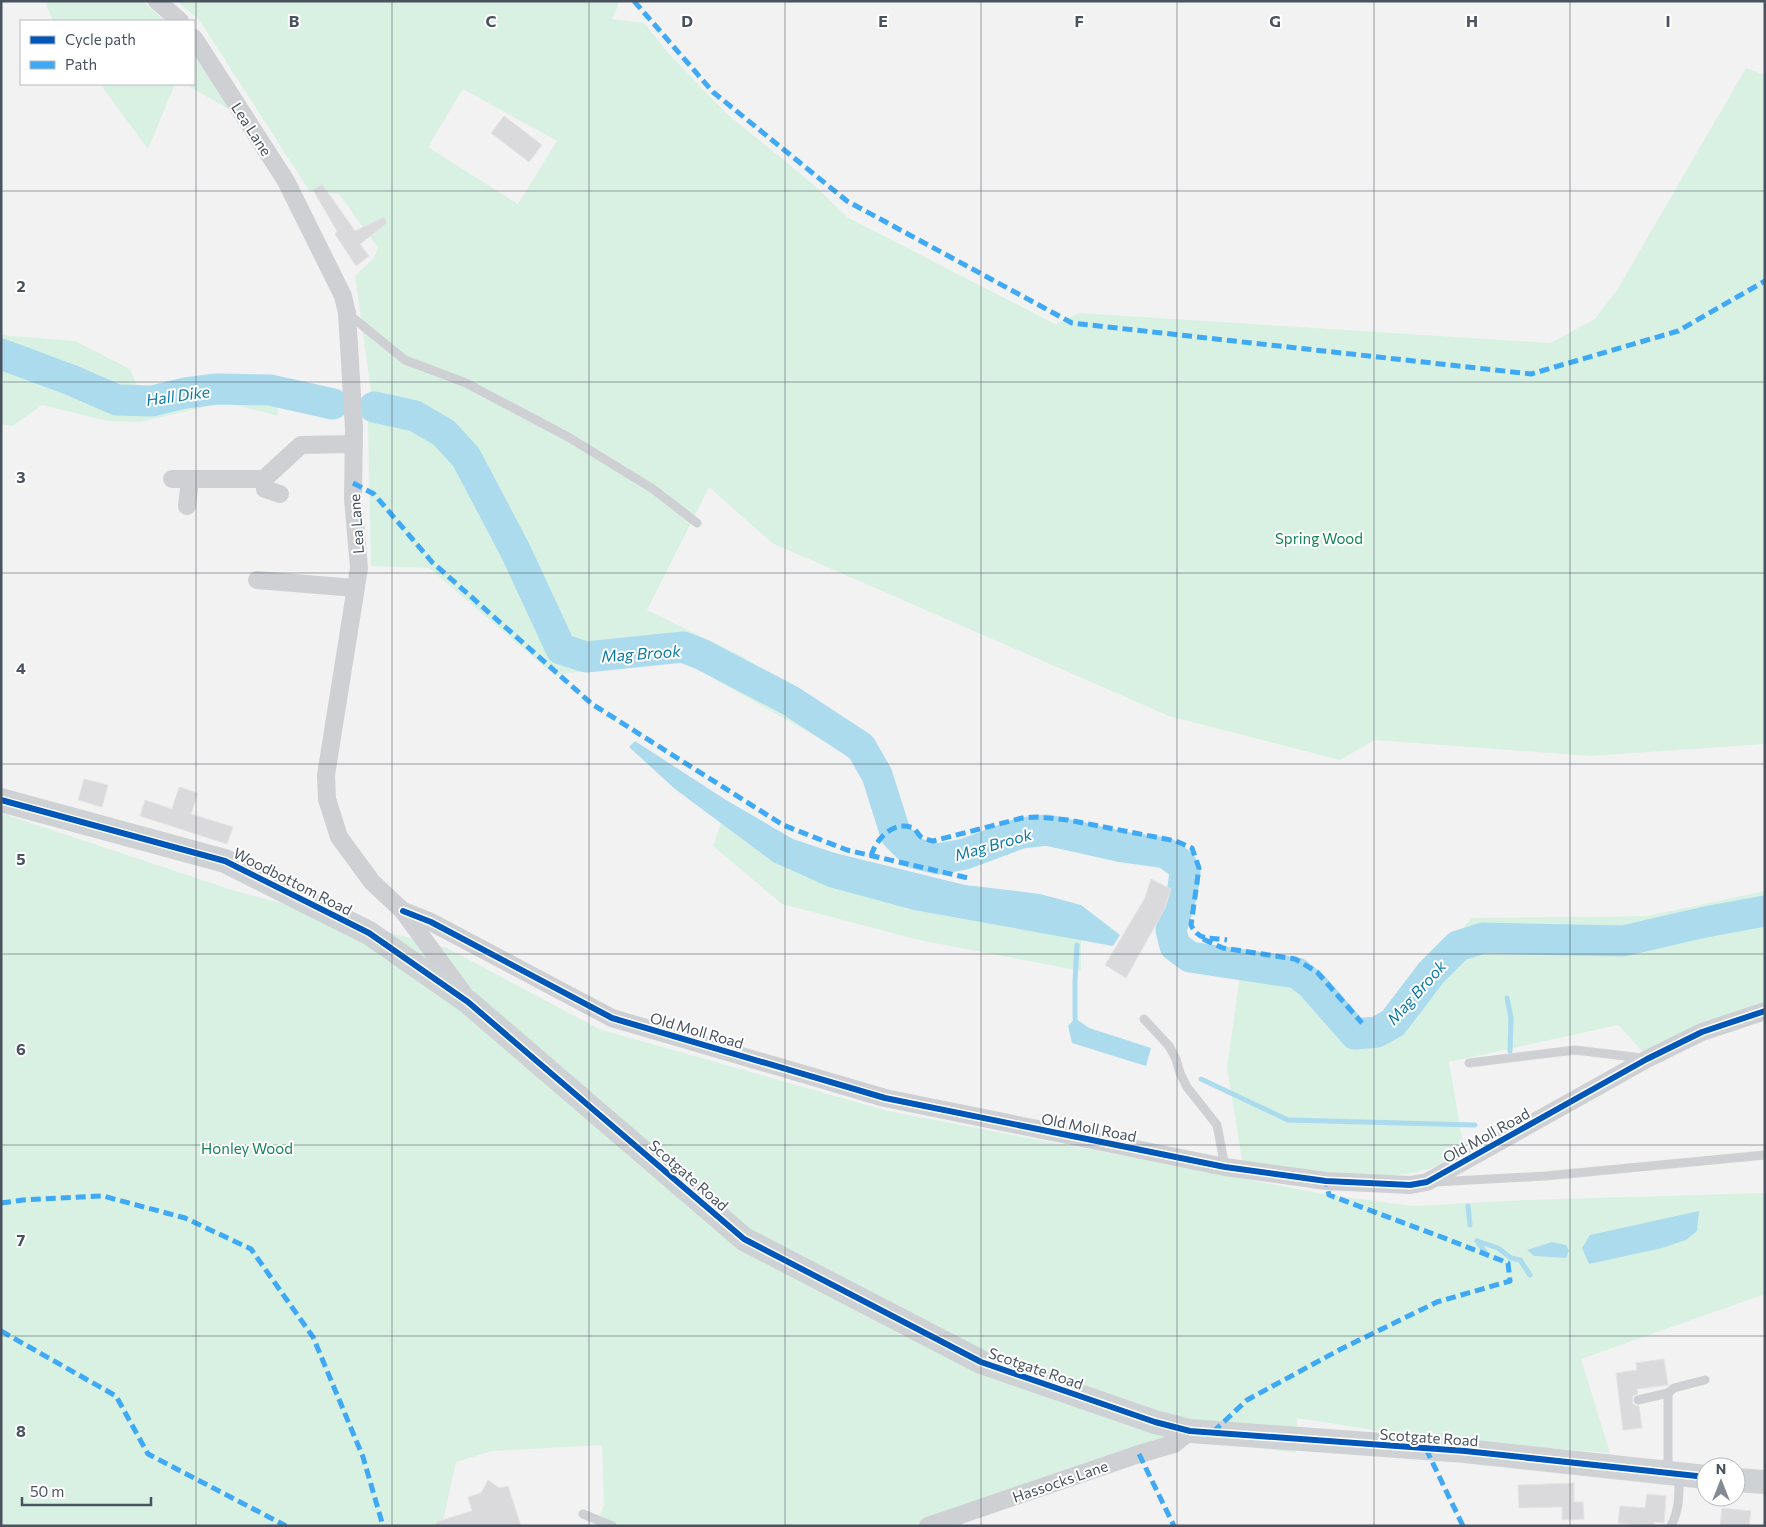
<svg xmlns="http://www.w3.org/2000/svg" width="1766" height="1527" viewBox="0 0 1766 1527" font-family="Commissioner,sans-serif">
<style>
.green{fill:#d8f1e3;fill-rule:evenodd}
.water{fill:#acdbee}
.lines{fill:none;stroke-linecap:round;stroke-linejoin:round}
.stream{stroke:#acdbee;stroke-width:5}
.river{stroke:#acdbee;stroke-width:31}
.building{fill:#dadadd;stroke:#e4e4e5}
.lane{stroke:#ced0d3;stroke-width:9}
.street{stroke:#ced0d3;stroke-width:18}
.secondary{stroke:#cfd2d5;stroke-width:24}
.quiet{stroke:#3fa9f5;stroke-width:5;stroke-dasharray:10 5;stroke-linecap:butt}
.cycleway-casing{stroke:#fff;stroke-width:9}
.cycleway{stroke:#0057b8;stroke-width:6}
.grid{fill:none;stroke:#49535f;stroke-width:1;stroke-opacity:0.55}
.labels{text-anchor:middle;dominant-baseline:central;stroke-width:4;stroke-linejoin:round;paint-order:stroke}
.street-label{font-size:15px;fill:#49535f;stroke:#fff}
.park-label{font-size:15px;fill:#178356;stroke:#fff}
.water-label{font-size:16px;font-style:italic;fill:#0c7aa7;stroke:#fff}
.grid-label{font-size:16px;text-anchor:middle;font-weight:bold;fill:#49535f;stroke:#fff;stroke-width:4;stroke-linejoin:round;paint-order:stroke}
</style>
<rect width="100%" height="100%" fill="#f3f2f2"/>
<g class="green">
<polygon points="45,1 142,1 165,21 53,21"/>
<path d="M177,1H620L612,19L644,23L670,55L727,114L814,185L847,217L1055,324L1079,313L1550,343L1595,319L1617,290L1746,68L1765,75V744L1590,756L1375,740L1340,760L1169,716L772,543L709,487L647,610L742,656L877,745L868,766L679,659L554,675L429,568L371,566L368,421L371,391L355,276L374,258L378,248L339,194L310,192L200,21ZM463,89L557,141L518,204L428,147Z"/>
<polygon points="194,55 230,110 185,84 194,84"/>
<polygon points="100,84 175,84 148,149"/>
<polygon points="1,335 75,341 130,369 140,393 222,379 277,381 278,416 224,402 141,422 107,421 42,405 13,426 1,424"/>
<polygon points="1,813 232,890 447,948 599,1029 888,1111 1329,1195 1413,1206 1527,1200 1765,1193 1765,1294 1581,1359 1610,1453 1425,1438 1297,1418 1296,1453 1211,1441 1144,1444 911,1526 595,1526 604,1505 602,1445 492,1451 456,1462 442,1526 1,1526"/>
<polygon points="721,823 773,862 914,910 1081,940 1081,971 919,940 782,904 713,846"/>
<polygon points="1765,891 1765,1005 1646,1055 1618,1025 1449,1062 1464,1149 1448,1163 1414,1173 1364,1179 1243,1166 1227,1067 1243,955 1297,965 1315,979 1360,1027 1372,1027 1472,918 1648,916"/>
</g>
<g class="water">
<polygon points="635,741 726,800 793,839 835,853 965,885 1040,894 1081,905 1120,935 1113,946 914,910 829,887 773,862 675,789 629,747"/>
<polygon points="1075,1018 1089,1028 1151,1048 1146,1066 1072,1043 1068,1026"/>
<polygon points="1699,1211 1697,1231 1686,1240 1662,1248 1589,1264 1582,1248 1590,1235"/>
<polygon points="1552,1242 1566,1245 1569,1251 1566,1258 1534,1256 1527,1250"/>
</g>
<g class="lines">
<g class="stream">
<polyline points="1507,998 1511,1018 1510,1051"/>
<polyline points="1075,1018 1075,981 1077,945"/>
<polyline points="1201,1079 1288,1120 1475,1125"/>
<polyline points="1468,1206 1470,1225"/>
<polyline points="1477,1241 1498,1248 1511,1258 1520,1260 1530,1275"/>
<polyline points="1477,1241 1485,1252"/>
</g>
<g class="river">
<polyline points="1,354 71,380 117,400 152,401 185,393 217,389 270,390 333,404"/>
<polyline points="374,407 415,416 444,433 466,457 515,550 561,649 586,657 683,647 703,655 791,701 861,747 877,775 896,835 914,853 938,859 965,854 1021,833 1047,830 1123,847 1166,853 1181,864 1185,873 1182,894 1171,930 1175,946 1190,957 1297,973 1312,985 1355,1034 1377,1032 1393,1023 1431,973 1458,946 1483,938 1623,941 1705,922 1765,911"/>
</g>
</g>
<g class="building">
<polygon points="504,116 542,145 529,162 491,133"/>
<polygon points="322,184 355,231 384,217 387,223 360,244 369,256 356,266 335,234 337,231 313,190"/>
<polygon points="84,779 108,785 102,807 78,800"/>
<polygon points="179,787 198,793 191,814 233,827 227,844 140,816 145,800 172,809"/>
<polygon points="1151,879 1171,889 1165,908 1126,978 1105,965 1145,898"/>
<polygon points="1664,1359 1668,1385 1637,1389 1638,1394 1633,1396 1632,1401 1634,1405 1639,1406 1642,1428 1623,1430 1616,1373 1637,1370 1636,1363"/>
<polygon points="488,1480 499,1488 508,1486 521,1526 436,1526 436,1522 472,1511 468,1497 481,1493"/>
<polygon points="1574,1483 1574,1502 1583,1502 1584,1519 1562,1520 1562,1507 1519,1508 1518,1485"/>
<polygon points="1647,1494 1666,1496 1664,1523 1654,1522 1654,1526 1618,1523 1620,1506 1645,1508"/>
<polygon points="1722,1508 1751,1511 1749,1526 1720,1526"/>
</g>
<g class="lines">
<g class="lane">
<polyline points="347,313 405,360 466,383 570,438 653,489 697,523"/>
<polyline points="1144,1019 1169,1046 1176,1059 1180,1073 1187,1087 1217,1125 1225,1167"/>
<polyline points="1469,1063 1575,1050 1642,1058"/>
<polyline points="1435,1182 1545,1176 1765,1155"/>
<polyline points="1668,1393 1668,1473"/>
<polyline points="1638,1400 1668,1393 1674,1388 1705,1380"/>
<polyline points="583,1514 612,1526"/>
<path d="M1671,1526C1680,1509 1679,1493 1679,1475"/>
</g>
<g class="street">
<polyline points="157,1 180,21"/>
<polyline points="194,38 286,181 343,296 347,313 354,428 353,499 359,568 326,775 327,799 339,837 372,882 403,911 463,993"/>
<polyline points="172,479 264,479 301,445 354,444"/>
<polyline points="264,479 265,489 280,494"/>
<polyline points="187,506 190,480"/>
<polyline points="257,580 355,588"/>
<polyline points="403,911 431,922 612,1018 885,1098 1225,1167 1326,1181 1410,1185 1427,1182 1647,1059 1702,1032 1765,1011"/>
<polyline points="928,1526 1139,1454 1174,1444 1190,1431"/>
</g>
<g class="secondary">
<polyline points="1,800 225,861 369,933 468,1002 744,1239 981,1362 1155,1422 1190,1431 1465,1451 1706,1477"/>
<polyline points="1736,1480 1765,1482"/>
</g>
<g class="quiet">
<polyline points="634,1 713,92 847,201 1072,323 1531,374 1678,331 1765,281"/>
<polyline points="353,483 374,494 432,562 592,704 783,825 847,850 968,878"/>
<path d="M871,856C876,839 893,820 913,828C916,830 918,834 921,837C924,839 929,840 933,841L1022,818L1037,817L1068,820L1176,841L1192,848L1199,868L1191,925C1199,942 1211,937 1227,940"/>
<polyline points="1203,939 1223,948 1295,959 1317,972 1362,1023"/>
<polyline points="1,1203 23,1200 103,1196 185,1218 251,1249 313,1337 363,1457 383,1526"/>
<polyline points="1,1331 116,1396 148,1454 286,1526"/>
<polyline points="1213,1432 1247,1400 1341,1349 1437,1302 1510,1281 1508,1263 1439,1236 1329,1195 1326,1181"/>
<polyline points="1426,1449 1463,1526"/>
<polyline points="1139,1454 1174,1526"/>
</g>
<g class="cycleway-casing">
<g id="cycleway">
<polyline points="1,800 225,861 369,933 468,1002 744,1239 981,1362 1155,1422 1190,1431 1465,1451 1706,1477"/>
<polyline points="403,911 431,922 612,1018 885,1098 1225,1167 1326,1181 1410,1185 1427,1182 1647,1059 1702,1032 1765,1011"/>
</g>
</g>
<use href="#cycleway" class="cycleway"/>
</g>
<path class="grid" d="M196,1V1526M392,1V1526M589,1V1526M785,1V1526M981,1V1526M1177,1V1526M1374,1V1526M1570,1V1526M1,191H1765M1,382H1765M1,573H1765M1,764H1765M1,954H1765M1,1145H1765M1,1336H1765"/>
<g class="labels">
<g class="street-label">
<text transform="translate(252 129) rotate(57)">Lea Lane</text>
<text transform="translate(356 524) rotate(-94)">Lea Lane</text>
<text transform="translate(293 881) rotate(27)">Woodbottom Road</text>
<text transform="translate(697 1030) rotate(16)">Old Moll Road</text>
<text transform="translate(1089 1127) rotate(11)">Old Moll Road</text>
<text transform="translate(1486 1135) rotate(-29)">Old Moll Road</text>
<text transform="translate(689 1175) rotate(41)">Scotgate Road</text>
<text transform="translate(1036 1368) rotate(19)">Scotgate Road</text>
<text transform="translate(1429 1437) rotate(4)">Scotgate Road</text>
<text transform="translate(1060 1481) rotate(-19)">Hassocks Lane</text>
</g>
<g class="park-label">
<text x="1319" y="538">Spring Wood</text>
<text x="247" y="1148">Honley Wood</text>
</g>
<g class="water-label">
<text transform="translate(178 395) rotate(-8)">Hall Dike</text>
<text transform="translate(641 653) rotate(-4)">Mag Brook</text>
<text transform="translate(993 844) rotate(-16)">Mag Brook</text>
<text transform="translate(1416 992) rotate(-48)">Mag Brook</text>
</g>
</g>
<g class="grid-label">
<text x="294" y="27">B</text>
<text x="491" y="27">C</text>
<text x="687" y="27">D</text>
<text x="883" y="27">E</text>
<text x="1079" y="27">F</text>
<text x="1275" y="27">G</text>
<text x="1472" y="27">H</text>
<text x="1668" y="27">I</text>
<text x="21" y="292">2</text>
<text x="21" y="483">3</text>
<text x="21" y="674">4</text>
<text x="21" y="865">5</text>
<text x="21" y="1055">6</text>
<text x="21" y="1246">7</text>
<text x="21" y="1437">8</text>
</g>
<rect width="1766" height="1527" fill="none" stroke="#49535f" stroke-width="5"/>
<rect x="20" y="20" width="175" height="65" fill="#ffffff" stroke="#b6babf"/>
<rect x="30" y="36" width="25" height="8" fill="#0057b8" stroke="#b6babf"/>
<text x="65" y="45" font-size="15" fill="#49535f">Cycle path</text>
<rect x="30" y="61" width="25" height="8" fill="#3fa9f5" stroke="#b6babf"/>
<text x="65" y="70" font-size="15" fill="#49535f">Path</text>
<g transform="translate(1721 1482)"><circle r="24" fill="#ffffff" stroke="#b6babf"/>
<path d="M0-4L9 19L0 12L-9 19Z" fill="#848b92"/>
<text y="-8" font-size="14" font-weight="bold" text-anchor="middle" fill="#49535f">N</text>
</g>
<path d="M22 1497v8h129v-8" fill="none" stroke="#49535f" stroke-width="2.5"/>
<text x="30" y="1497" font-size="15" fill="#49535f" stroke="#ffffff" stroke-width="4" paint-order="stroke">50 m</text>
</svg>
